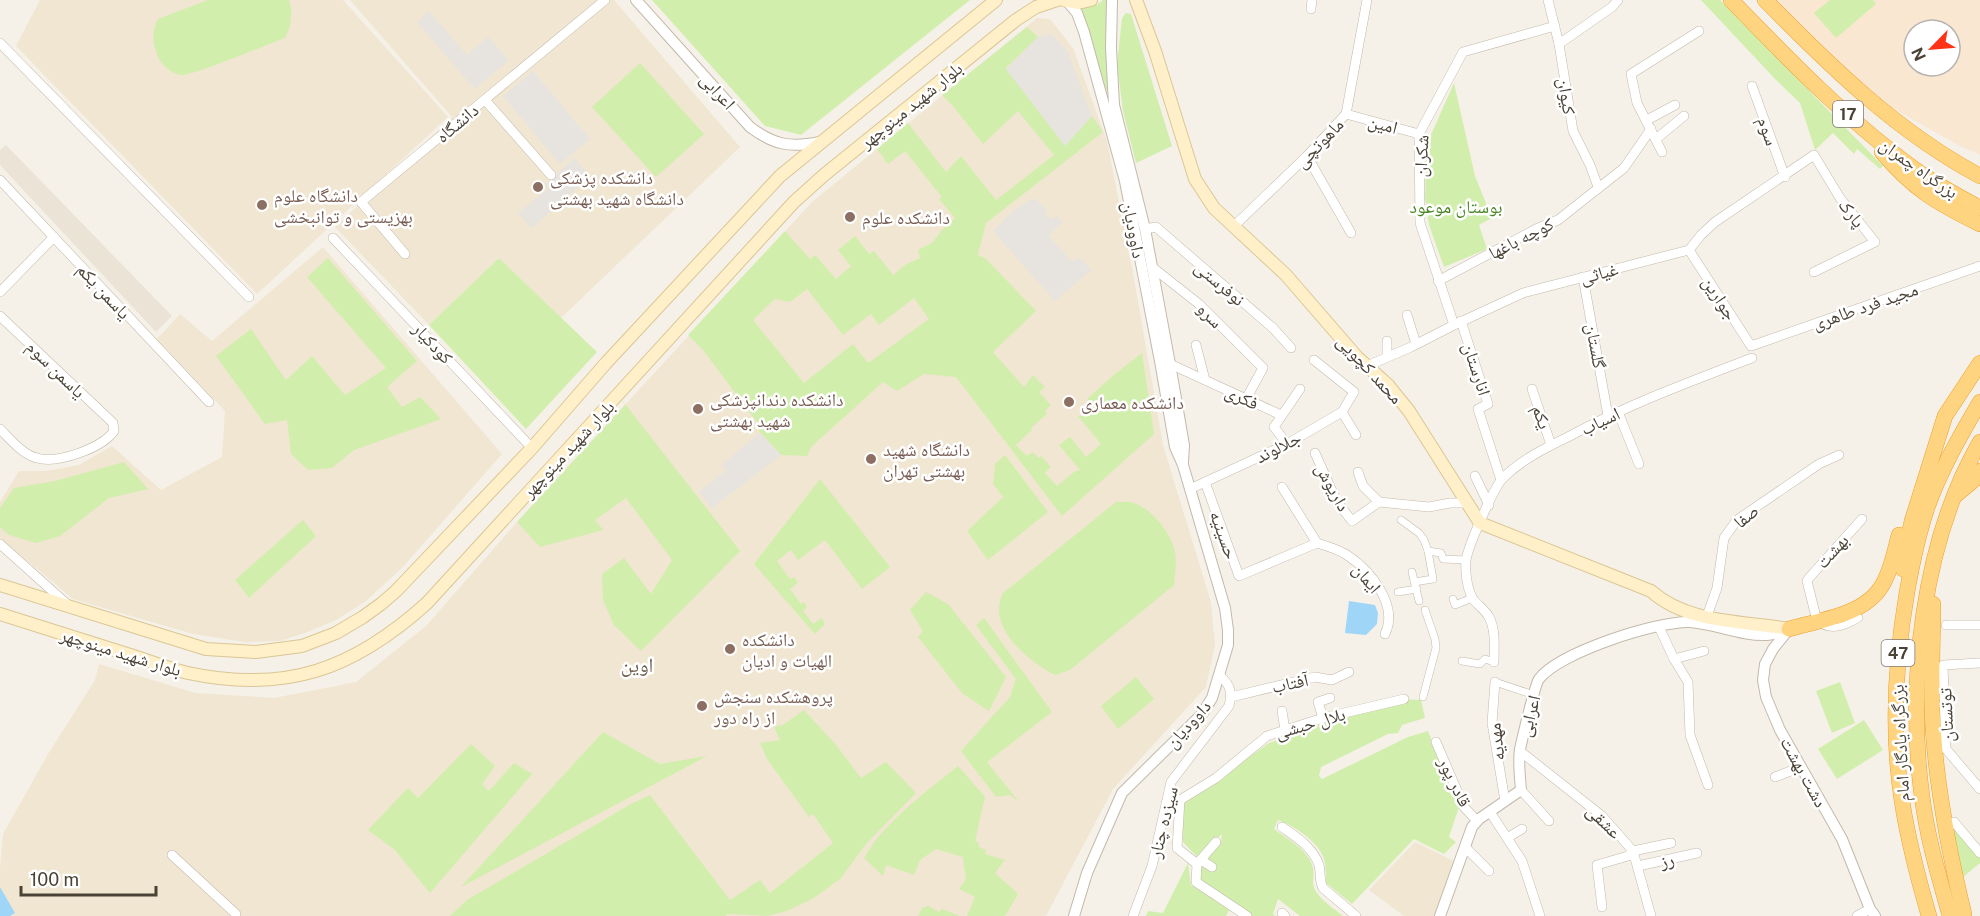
<svg xmlns="http://www.w3.org/2000/svg" width="1980" height="916" viewBox="0 0 1980 916" font-family="'Public Sans','Noto Naskh Arabic',sans-serif">
<style>
.residential{fill:#eae3d6}
.commercial{fill:#f9e7d2;fill-rule:evenodd}
.education{fill:#f0e6d1}
.green{fill:#d2eead;fill-rule:evenodd}
.parking{fill:#e7e4e0}
.water{fill:#9fd6f8}
.lines{fill:none;stroke-linecap:round;stroke-linejoin:round}
.pedestrian-casing{stroke:#c2b9aa;stroke-width:8}
.minor-casing{stroke:#c2b9aa;stroke-width:10}
.tertiary-casing{stroke:#c2b9aa;stroke-width:12}
.secondary-casing{stroke:#dac694;stroke-width:14}
.trunk-casing{stroke:#eda02b;stroke-width:16}
.pedestrian{stroke:#fff;stroke-width:7}
.minor{stroke:#fff;stroke-width:9}
.tertiary{stroke:#fff;stroke-width:10}
.secondary{stroke:#fff0c9;stroke-width:12}
.trunk{stroke:#ffd481;stroke-width:15}
.education-dot{fill:#8d6e63;stroke:#fff;stroke-width:2}
.labels{text-anchor:middle;dominant-baseline:central;stroke-width:5;stroke-linejoin:round;paint-order:stroke}
.shield{fill:#fff;stroke:#807b72;stroke-width:1.5}
.shield-label{font-size:16px;font-weight:bold;fill:#4a4236}
.street-label{font-size:18px;fill:#4a4236;stroke:#fff}
.education-label{font-size:18px;fill:#785e54;stroke:#fff;text-anchor:start}
.park-label{font-size:18px;fill:#4a8322;stroke:#fff}
.neighbourhood-label{font-size:20px;fill:#6e5f4c;stroke:#fff}
</style>
<rect width="100%" height="100%" fill="#f6f1e8"/>
<polygon class="residential" points="6,145 172,316 156,332 0,165 0,150"/>
<path class="commercial" d="M1775,0H1980V155L1958,145L1880,101ZM1914,30H1950V66H1914Z"/>
<g class="education">
<polygon points="40,0 343,0 448,117 257,294 16,46"/>
<polygon points="350,0 614,0 740,147 561,318 499,258 429,325 335,227 452,117"/>
<polygon points="1037,18 1050,19 1073,48 1107,141 1133,273 1163,445 1211,602 1215,645 1206,687 1113,789 1046,916 0,916 0,868 3,834 48,754 95,680 99,664 196,693 274,698 356,682 426,626 517,522 812,202"/>
<polygon points="323,247 502,454 403,567 366,601 336,620 305,633 280,641 244,642 193,634 73,599 0,538 0,502 19,471 46,471 79,465 112,446 161,490 222,457 225,411 157,339 180,314 212,341"/>
<polygon points="1415,842 1454,861 1435,916 1404,916 1369,890"/>
</g>
<g class="green">
<path d="M208,0H289C293,13 292,25 285,38C268,44 193,76 181,75C170,73 160,64 157,54C152,42 152,30 158,19Z"/>
<polygon points="652,0 970,0 801,135 765,126"/>
<path d="M1103,0H1108L1106,42L1109,80L1108,93L1100,78L1079,7C1089,8 1095,7 1103,0Z"/>
<polygon points="1701,0 1720,0 1883,166 1880,169 1857,149 1854,154 1833,133 1815,150 1800,103 1775,79"/>
<polygon points="1830,0 1873,0 1876,4 1836,38 1814,13"/>
<polygon points="1126,13 1131,14 1172,146 1136,163 1123,111 1117,64 1122,18"/>
<path d="M1027,27L1038,37L1006,68L1065,145L1092,116L1103,132L986,223L978,255L985,258L1036,311L993,352L1024,387L1033,375L1045,387L1039,392L1051,405L1045,411L1047,414L1031,428L1033,429L1016,445L1027,456L1033,452L1039,458L1041,456L1051,467L1045,473L1057,486L1074,472L1080,470L1059,445L1070,437L1086,457L1101,444L1078,416H1083L1095,406L1087,399L1115,374L1142,353L1154,434L1062,516L956,377L924,374L897,391L883,382L811,447L807,456L781,455L757,429L760,426L703,350L688,335L785,231L810,259L815,255L836,279L851,266L838,250L855,236L869,254L874,251L893,275L905,265L920,258L918,250L932,243L942,230L955,218L939,199L942,197L905,151L888,164L877,149L908,123L946,172L961,156L996,200L1054,155L1018,111L983,144L953,106L942,95ZM807,289L843,335L871,314L879,325L914,298L929,319L868,363L853,344L804,383L753,320L775,299L790,302Z"/>
<polygon points="640,63 704,134 656,177 592,107"/>
<polygon points="1454,83 1475,176 1492,218 1479,225 1487,249 1444,267 1429,225 1425,197 1427,144"/>
<polygon points="328,258 417,361 387,387 402,407 420,397 441,419 354,450 332,468 308,470 291,454 287,420 265,424 216,356 251,329 286,380 312,356 345,395 386,368 307,277"/>
<polygon points="499,258 597,352 526,429 429,325"/>
<polygon points="618,395 625,404 740,551 641,651 614,625 603,600 602,574 624,558 651,594 672,560 626,498 595,520 603,530 540,547 517,522 625,405"/>
<polygon points="1005,455 1048,512 988,560 967,531 1003,497 993,484 995,464"/>
<polygon points="124,462 148,489 109,498 60,536 36,543 9,535 0,527 0,508 14,488 55,481"/>
<polygon points="820,479 890,567 862,589 825,540 798,560 791,550 777,561 790,579 794,577 798,583 790,589 801,604 804,602 807,607 803,611 813,624 822,618 825,624 815,634 754,564"/>
<path d="M1116,502C1122,502 1129,501 1134,503C1153,510 1171,533 1175,552C1177,563 1175,574 1174,585L1070,670L1055,675C1032,663 998,637 999,608C999,604 1001,598 1002,594Z"/>
<polygon points="303,520 316,536 249,598 235,580"/>
<polygon points="926,592 948,604 1006,677 989,711 962,693 918,637 923,631 910,610"/>
<polygon points="984,618 1052,712 987,762 1019,802 1010,795 996,797 961,751 1010,697 1016,679 976,625"/>
<polygon points="1136,677 1154,699 1118,729 1101,706"/>
<polygon points="1840,682 1855,723 1832,733 1816,691"/>
<path d="M1400,699L1421,700L1425,718L1402,725L1398,733L1388,734L1321,767L1319,776L1322,779L1408,737L1428,731L1459,807L1449,837L1456,842L1444,854L1414,839L1352,904L1326,883C1326,876 1326,866 1324,859C1319,842 1294,826 1278,820L1274,829C1286,838 1302,846 1310,860C1314,867 1314,874 1313,882C1313,896 1334,908 1343,916H1300L1278,899L1273,914L1275,916H1252L1199,879L1202,865L1212,870L1216,866L1205,859L1221,841L1222,834L1197,857L1183,842L1182,804L1269,743L1324,723Z"/>
<polygon points="804,710 836,745 861,778 886,762 916,793 866,844 841,878 814,898 787,911 767,916 727,914 726,916 450,916 467,900 631,804 650,795 730,900 760,880 770,893 833,843 813,814 809,817 767,759 760,743 780,740 774,727 783,725"/>
<polygon points="1864,720 1883,750 1837,779 1818,749"/>
<polygon points="603,732 660,764 707,756 461,887"/>
<polygon points="471,744 495,766 482,784 489,791 514,763 532,774 430,893 395,850 368,830 408,788 418,798"/>
<path d="M958,766L985,797L975,841L979,843V847L986,850L985,854L1005,860L995,873L1018,894L1005,916H967L975,897L959,889L966,879L963,857L936,849L920,860L914,875L886,865L883,876L864,858C885,821 925,793 958,766Z"/>
<polygon points="1952,824 1980,857 1980,863 1963,877"/>
<polygon points="1188,863 1191,885 1230,908 1226,916 1146,916 1148,911 1163,913"/>
<polygon points="929,906 939,912 942,909 960,916 918,916 922,908"/>
</g>
<g class="parking">
<polygon points="429,11 467,55 488,37 509,60 475,89 417,22"/>
<polygon points="1051,34 1067,50 1092,116 1065,146 1006,69 1038,37"/>
<polygon points="533,71 590,139 560,164 503,96"/>
<polygon points="574,158 590,176 532,228 518,213 548,189 545,185"/>
<polygon points="1036,199 1047,210 1045,212 1052,220 1057,216 1062,222 1049,236 1071,261 1080,258 1091,270 1055,301 993,231 1013,211 1028,201"/>
<polygon points="760,433 781,455 712,508 699,492 726,470 722,464"/>
</g>
<g class="water">
<polygon points="1349,601 1375,605 1378,613 1377,624 1366,635 1345,633"/>
<polygon points="0,887 15,913 10,916 0,916"/>
</g>
<g class="lines">
<g class="pedestrian-casing">
<g id="pedestrian">
<polyline points="1401,520 1419,533 1424,540 1428,551 1433,579 1414,582"/>
<polyline points="1428,551 1441,553 1443,559 1466,560"/>
<polyline points="1412,572 1419,601"/>
<polyline points="1398,592 1417,589"/>
<polyline points="1453,599 1455,605 1472,598"/>
<path d="M1820,623C1832,632 1848,625 1859,618"/>
<polyline points="1462,661 1480,664 1485,659 1494,662"/>
<polyline points="1495,682 1534,695"/>
<polyline points="1423,697 1436,648 1435,639 1425,610"/>
</g>
</g>
<g class="minor-casing">
<g id="minor">
<polyline points="1548,0 1559,44 1573,131 1590,165 1598,187"/>
<polyline points="1311,9 1312,0"/>
<polyline points="0,43 249,297"/>
<polyline points="1559,44 1612,7 1618,0"/>
<polyline points="1752,86 1785,177"/>
<polyline points="485,100 551,175"/>
<polyline points="1346,114 1419,134"/>
<polyline points="1647,120 1675,105"/>
<polyline points="1656,139 1684,116"/>
<polyline points="1662,152 1637,103 1631,74 1699,31"/>
<polyline points="1307,156 1351,233"/>
<polyline points="0,180 209,402"/>
<polyline points="1233,227 1307,156 1346,114 1367,0"/>
<polyline points="1145,229 1156,227 1273,328 1291,348"/>
<polyline points="333,238 532,448"/>
<polyline points="1689,250 1751,346 1980,266"/>
<polyline points="405,254 361,202 605,0"/>
<polyline points="1152,267 1199,304 1263,368 1246,399"/>
<polyline points="1583,277 1608,416"/>
<polyline points="1438,281 1536,229 1558,220 1624,168 1651,129"/>
<polyline points="0,292 54,237"/>
<polyline points="1407,315 1416,344"/>
<path d="M0,316L113,423L114,431C102,448 58,464 37,458C23,455 10,439 0,429"/>
<polyline points="1461,321 1488,404 1478,409 1501,480"/>
<polyline points="1454,325 1420,223 1419,134 1463,52 1555,26"/>
<polyline points="1196,345 1205,380"/>
<polyline points="1387,357 1387,341"/>
<polyline points="1170,364 1281,415"/>
<polyline points="1367,366 1411,347 1454,325 1523,293 1689,250 1701,235 1715,222 1814,155 1840,198 1875,242 1814,272"/>
<polyline points="1532,389 1551,445"/>
<polyline points="1342,412 1356,435"/>
<polyline points="1618,412 1639,464"/>
<polyline points="1287,444 1274,427 1300,389"/>
<polyline points="1315,453 1337,502 1352,521 1379,502 1429,507 1450,503 1467,503"/>
<polyline points="1358,472 1363,486 1379,502"/>
<polyline points="1475,476 1489,505"/>
<polyline points="1205,482 1239,576 1317,543"/>
<polyline points="1282,487 1317,543"/>
<polyline points="1190,489 1287,444 1342,412 1354,392 1314,360"/>
<path d="M1317,543C1327,546 1338,549 1347,555C1370,570 1399,605 1385,634"/>
<polyline points="0,544 68,605"/>
<polyline points="1707,616 1717,588 1724,538 1737,520 1819,464 1839,455"/>
<polyline points="1817,621 1807,581 1809,578 1862,519"/>
<polyline points="1946,625 1980,625"/>
<polyline points="1659,627 1674,659 1688,682 1690,735 1708,785"/>
<polyline points="1674,659 1704,651"/>
<path d="M1494,662C1494,647 1496,630 1489,617C1484,608 1474,603 1472,597C1467,588 1465,571 1466,561C1467,548 1494,487 1503,478C1521,460 1545,448 1568,437C1627,405 1689,382 1752,358"/>
<polyline points="1980,663 1943,665 1946,749 1980,789"/>
<polyline points="1495,682 1492,723 1505,801"/>
<polyline points="1231,697 1315,677 1332,680 1349,672"/>
<polyline points="1282,711 1285,730"/>
<polyline points="1323,718 1318,702 1330,698"/>
<polyline points="1436,742 1464,807 1477,821"/>
<polyline points="1520,751 1602,816 1633,851 1651,916"/>
<polyline points="1775,777 1801,767"/>
<polyline points="1521,790 1549,821"/>
<polyline points="1180,800 1177,848 1197,864"/>
<polyline points="1166,804 1180,800 1216,778 1267,736 1323,718 1404,699"/>
<polyline points="1490,812 1522,861 1540,916"/>
<polyline points="1954,822 1980,853"/>
<path d="M1282,827C1296,837 1313,847 1319,865C1321,873 1319,881 1323,888L1356,916"/>
<polyline points="1507,838 1522,829"/>
<polyline points="1465,847 1489,871"/>
<polyline points="172,855 236,914"/>
<polyline points="1201,860 1212,867"/>
<polyline points="1197,864 1196,882 1247,916"/>
<polyline points="1197,864 1216,842"/>
<polyline points="1638,866 1697,853"/>
<polyline points="1602,907 1597,865 1628,856 1633,851 1671,843"/>
<polyline points="1282,913 1285,916"/>
<path d="M1133,916L1152,866L1171,782L1229,706C1232,693 1231,685 1220,676"/>
<polyline points="1857,916 1870,909"/>
</g>
</g>
<g class="tertiary-casing">
<g id="tertiary">
<path d="M636,0L750,127C774,145 790,148 820,142"/>
<polyline points="1112,0 1111,48 1114,105 1145,229 1170,364 1184,445 1183,462"/>
<polyline points="1067,1 1077,13 1084,32 1125,181 1160,361 1175,447 1183,465 1225,608 1228,630 1228,645 1212,698 1202,714 1122,793 1087,873 1074,916"/>
<polyline points="1789,629 1773,649 1765,664 1763,680 1766,697 1780,730 1842,839 1870,909 1875,916"/>
<path d="M1440,916L1472,827L1479,819L1521,790C1520,777 1518,762 1520,749C1522,740 1535,684 1539,679C1560,652 1657,621 1690,622C1716,624 1741,636 1767,635C1774,635 1782,631 1789,629"/>
</g>
</g>
<g class="secondary-casing">
<g id="secondary">
<polyline points="1063,0 1078,3 1091,0"/>
<path d="M1136,0L1155,51L1195,179L1214,208L1286,275L1357,357L1388,385L1409,411L1480,523L1651,591C1688,624 1744,621 1789,629"/>
<polyline points="0,585 206,649 256,652 302,646 336,633 363,617 381,604 396,591 532,448 606,363 780,176 996,0"/>
<path d="M0,614C42,627 85,641 127,654C147,660 167,668 188,673C286,694 354,669 427,603L794,202L824,175L1016,20L1036,7L1057,0"/>
</g>
</g>
<g class="trunk-casing">
<g id="trunk">
<path d="M1731,0C1790,61 1851,124 1920,173C1939,186 1960,197 1980,208"/>
<path d="M1765,0C1830,66 1897,132 1980,176"/>
<path d="M1882,152C1913,189 1937,203 1980,224"/>
<polyline points="1957,494 1975,479 1980,471"/>
<polyline points="1903,569 1905,552 1912,521 1945,416 1980,363"/>
<path d="M1933,604C1933,645 1930,687 1933,728C1937,791 1949,852 1964,914"/>
<path d="M1789,629C1823,619 1869,615 1885,580C1892,566 1895,550 1899,535"/>
<path d="M1929,916C1918,878 1908,840 1902,801C1891,731 1895,662 1907,592C1912,564 1918,535 1927,508C1940,471 1960,436 1980,402"/>
<path d="M1950,916C1939,877 1927,837 1922,796C1907,683 1922,542 1980,442"/>
</g>
</g>
<use href="#pedestrian" class="pedestrian"/>
<use href="#minor" class="minor"/>
<use href="#tertiary" class="tertiary"/>
<use href="#secondary" class="secondary"/>
<use href="#trunk" class="trunk"/>
</g>
<g class="education-dot">
<circle cx="538" cy="187" r="6"/>
<circle cx="262" cy="205" r="6"/>
<circle cx="850" cy="217" r="6"/>
<circle cx="1069" cy="402" r="6"/>
<circle cx="698" cy="409" r="6"/>
<circle cx="871" cy="459" r="6"/>
<circle cx="730" cy="649" r="6"/>
<circle cx="702" cy="706" r="6"/>
</g>
<g class="labels">
<g class="shield">
<rect x="1833" y="101" width="30" height="26" rx="4.5"/>
<rect x="1881.5" y="640" width="33" height="26" rx="4.5"/>
</g>
<g class="shield-label">
<text x="1848" y="114">17</text>
<text x="1898" y="653">47</text>
</g>
<g class="street-label">
<text transform="translate(718 91) rotate(48)">اعرابی</text>
<text transform="translate(1567 96) rotate(81)">کیوان</text>
<text transform="translate(911 105) rotate(-39)">بلوار شهید مینوچهر</text>
<text transform="translate(457 123) rotate(-40)">دانشگاه</text>
<text transform="translate(1383 124) rotate(15)">امین</text>
<text transform="translate(1768 131) rotate(70)">سوم</text>
<text transform="translate(1319 143) rotate(-46)">ماهوتچی</text>
<text transform="translate(1421 156) rotate(-87)">شکران</text>
<text transform="translate(1919 168) rotate(35)">بزرگراه چمران</text>
<text transform="translate(1852 213) rotate(53)">پارک</text>
<text transform="translate(1134 230) rotate(79)">داوودیان</text>
<text transform="translate(1521 238) rotate(-27)">کوچه باغها</text>
<text transform="translate(1599 273) rotate(-15)">غیاثی</text>
<text transform="translate(1220 283) rotate(40)">نوفرستی</text>
<text transform="translate(104 291) rotate(47)">یاسمن یکم</text>
<text transform="translate(1720 298) rotate(57)">جوارین</text>
<text transform="translate(1865 306) rotate(-19)">مجید فرد طاهری</text>
<text transform="translate(1210 315) rotate(45)">سرو</text>
<text transform="translate(433 343) rotate(47)">کودکیار</text>
<text transform="translate(1596 346) rotate(80)">گلستان</text>
<text transform="translate(56 369) rotate(44)">یاسمن سوم</text>
<text transform="translate(1370 369) rotate(47)">محمد کچویی</text>
<text transform="translate(1477 369) rotate(72)">انارستان</text>
<text transform="translate(1242 397) rotate(25)">فکری</text>
<text transform="translate(1542 417) rotate(71)">یکم</text>
<text transform="translate(1600 421) rotate(-26)">اسیاب</text>
<text transform="translate(1278 447) rotate(-27)">جلالوند</text>
<text transform="translate(568 449) rotate(-47)">بلوار شهید مینوچهر</text>
<text transform="translate(1333 487) rotate(61)">داریوش</text>
<text transform="translate(1746 516) rotate(-40)">صفا</text>
<text transform="translate(1224 535) rotate(70)">حسینیه</text>
<text transform="translate(1832 551) rotate(-48)">بهشت</text>
<text transform="translate(1367 578) rotate(50)">ایمان</text>
<text transform="translate(121 652) rotate(17)">بلوار شهید مینوچهر</text>
<text transform="translate(1290 683) rotate(-12)">آفتاب</text>
<text transform="translate(1946 715) rotate(-93)">توتستان</text>
<text transform="translate(1529 716) rotate(-76)">اعرابی</text>
<text transform="translate(1310 723) rotate(-16)">بلال حبشی</text>
<text transform="translate(1188 724) rotate(-48)">داوودیان</text>
<text transform="translate(1496 742) rotate(-97)">مهدیه</text>
<text transform="translate(1900 743) rotate(-93)">بزرگراه یادگار امام</text>
<text transform="translate(1804 772) rotate(61)">دشت بهشت</text>
<text transform="translate(1455 782) rotate(64)">قادر پور</text>
<text transform="translate(1604 821) rotate(44)">عشقی</text>
<text transform="translate(1163 822) rotate(-76)">سیزده چنار</text>
<text transform="translate(1667 860) rotate(-13)">رز</text>
</g>
<g class="education-label">
<text x="550" y="177">دانشکده پزشکی<tspan x="550" dy="21">دانشگاه شهید بهشتی</tspan></text>
<text x="274" y="195">دانشگاه علوم<tspan x="274" dy="21">بهزیستی و توانبخشی</tspan></text>
<text x="862" y="217">دانشکده علوم</text>
<text x="710" y="399">دانشکده دندانپزشکی<tspan x="710" dy="21">شهید بهشتی</tspan></text>
<text x="1081" y="402">دانشکده معماری</text>
<text x="883" y="449">دانشگاه شهید<tspan x="883" dy="21">بهشتی تهران</tspan></text>
<text x="742" y="639">دانشکده<tspan x="742" dy="21">الهیات و ادیان</tspan></text>
<text x="714" y="696">پروهشکده سنجش<tspan x="714" dy="21">از راه دور</tspan></text>
</g>
<g class="park-label">
<text x="1456" y="206">بوستان موعود</text>
</g>
<g class="neighbourhood-label">
<text x="637" y="665">اوین</text>
</g>
</g>
<g transform="translate(1932 48) rotate(245)"><circle r="28" fill="#ffffff" stroke="#b7b3af" stroke-width="1.5"/>
<path d="M0-4.5L10 22L0 15L-10 22Z" fill="#ff3216"/>
<text y="-9" font-size="16" font-weight="bold" text-anchor="middle" fill="#4a4236">N</text>
</g>
<path d="M21 886v9h135v-9" fill="none" stroke="#4a4236" stroke-width="3"/>
<text x="30" y="886" font-size="18" fill="#4a4236" stroke="#ffffff" stroke-width="4.5" paint-order="stroke">100 m</text>
</svg>
